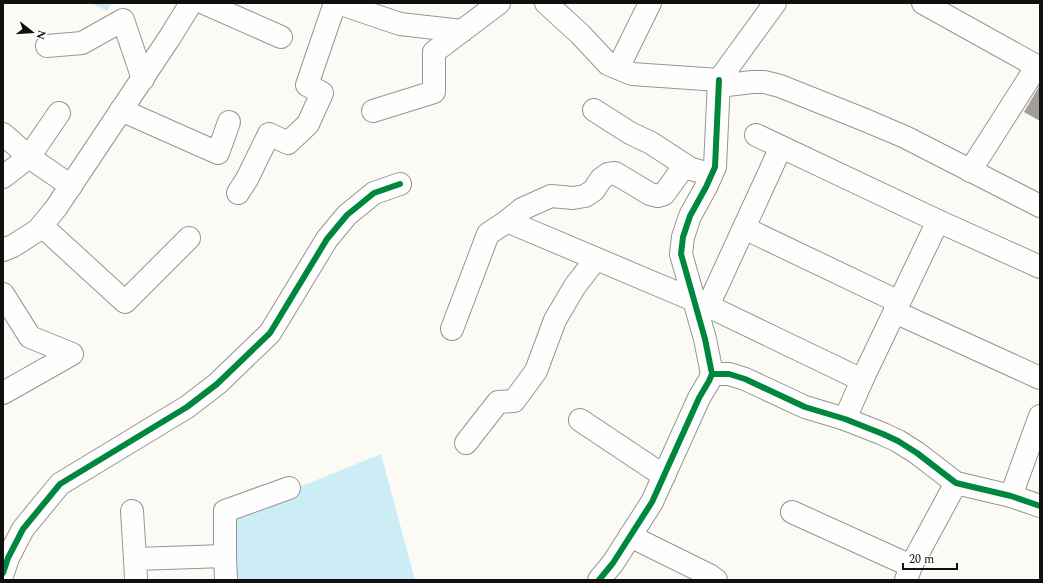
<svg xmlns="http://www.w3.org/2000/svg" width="1043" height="583" viewBox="0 0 1043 583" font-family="Spectral,serif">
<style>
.water{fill:#ccedf6}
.building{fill:#a09d9a}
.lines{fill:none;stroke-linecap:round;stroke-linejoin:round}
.minor-casing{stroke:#969593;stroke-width:24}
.minor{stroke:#fffefe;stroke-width:22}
.cycleway-casing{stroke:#fff;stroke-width:8}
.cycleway{stroke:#00873e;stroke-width:6}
</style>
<rect width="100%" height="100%" fill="#fcfaf5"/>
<g class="water">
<polygon points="91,3 112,3 107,11"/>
<polygon points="381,454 415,580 236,580 234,520 292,490"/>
</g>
<polygon class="building" points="1040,85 1040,121 1024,112"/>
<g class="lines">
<g class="minor-casing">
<g id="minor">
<polyline points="204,3 281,37"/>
<polyline points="338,3 400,24 462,31"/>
<polyline points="546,3 580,34 608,64 632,74 719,80 775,3"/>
<polyline points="923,3 1040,68"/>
<polyline points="47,46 82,43 123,20 143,79"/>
<polyline points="618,68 650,3"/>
<polyline points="719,86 752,82 764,82 780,86 865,120 905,137 1040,206"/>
<polyline points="121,110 218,153 229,122"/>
<polyline points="594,110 630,133 651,143 691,169 699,171"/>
<polyline points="373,111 434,92 434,52 499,3"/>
<polyline points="3,134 29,157 71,186"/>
<polyline points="756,135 938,221 1040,267"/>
<polyline points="970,171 1037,66"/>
<polyline points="3,177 29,157 59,113"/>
<polyline points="238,193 247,179 269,134 288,143 308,124 322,93 307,85 335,3"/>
<polyline points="506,222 522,209 551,196 573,198 585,196 594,190 601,179 608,174 615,173 650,194 658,196 664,194 685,165"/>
<polyline points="42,226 125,302 189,238"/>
<polyline points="744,228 899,302"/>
<polyline points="3,250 13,246 38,230 56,208 170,37 191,3"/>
<polyline points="3,294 30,337 72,354 3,393"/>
<polyline points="708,306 862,380"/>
<polyline points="895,312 1040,378"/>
<polyline points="452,329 488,234 506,222 514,224 708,306 781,147"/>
<polyline points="712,374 729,374 745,379 805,407 845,419 883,434 898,441 917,453 956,483 1011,496 1040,506"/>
<polyline points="845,419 862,380 938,221"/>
<polyline points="580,420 664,476"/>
<polyline points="466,443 498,402 514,401 536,371 555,320 575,286 596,259"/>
<polyline points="1011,496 1040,416"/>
<polyline points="132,511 135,559"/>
<polyline points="792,512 911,566"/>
<polyline points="630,536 709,575 716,580"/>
<polyline points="225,556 225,511 289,488"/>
<polyline points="3,573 8,558 23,529 60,484 187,407 217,384 270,333 327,239 347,215 374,193 400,184"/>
<polyline points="136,580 135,559 225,556 226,580"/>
<polyline points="599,580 613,563 652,502 699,398 709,381 712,374 705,339 681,254 683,237 690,216 706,187 715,167 719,80"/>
<polyline points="906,580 911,566 956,483"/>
</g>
</g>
<use href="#minor" class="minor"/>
<g class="cycleway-casing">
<g id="cycleway">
<polyline points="712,374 729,374 745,379 805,407 845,419 883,434 898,441 917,453 956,483 1011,496 1040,506"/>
<polyline points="3,573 8,558 23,529 60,484 187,407 217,384 270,333 327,239 347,215 374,193 400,184"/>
<polyline points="599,580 613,563 652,502 699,398 709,381 712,374 705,339 681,254 683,237 690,216 706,187 715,167 719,80"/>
</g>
</g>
<use href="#cycleway" class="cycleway"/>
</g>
<rect width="1043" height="583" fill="none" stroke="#101010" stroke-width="8"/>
<g transform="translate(32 32) rotate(107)" stroke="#ffffff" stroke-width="3" paint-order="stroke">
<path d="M0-3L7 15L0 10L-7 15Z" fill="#101010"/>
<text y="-6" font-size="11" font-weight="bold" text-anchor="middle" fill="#101010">N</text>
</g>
<path d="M903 563v6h54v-6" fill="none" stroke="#101010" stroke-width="2"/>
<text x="909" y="563" font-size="12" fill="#101010" stroke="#ffffff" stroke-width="3" paint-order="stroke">20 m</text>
</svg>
